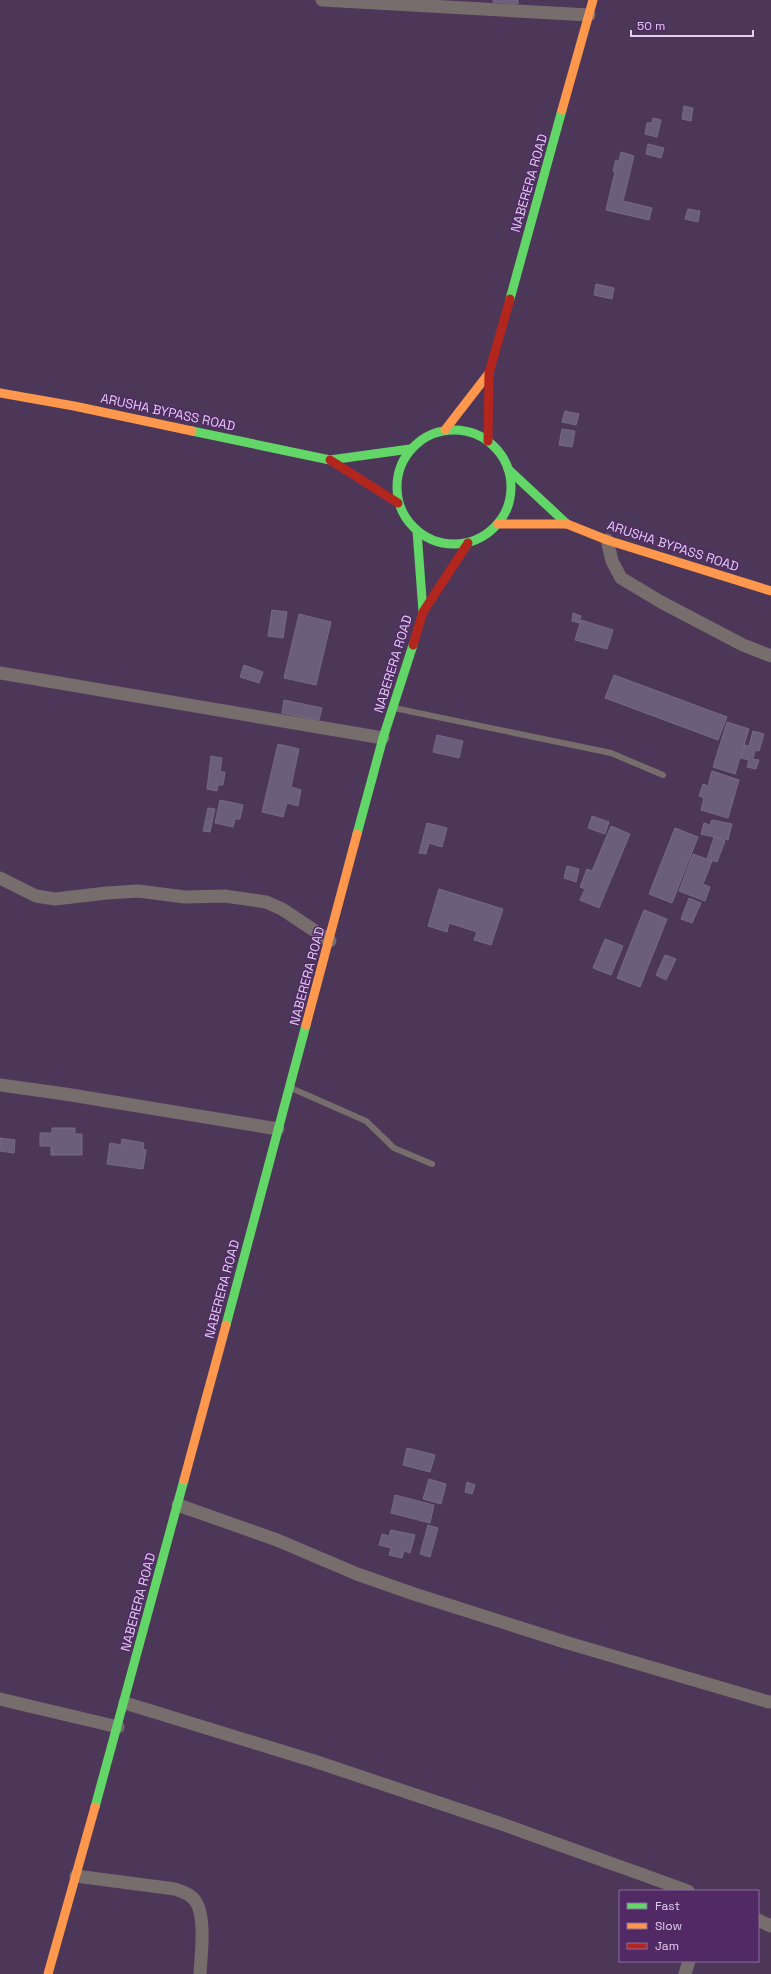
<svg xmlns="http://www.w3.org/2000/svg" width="771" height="1974" viewBox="0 0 771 1974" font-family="'Space Grotesk',sans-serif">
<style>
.building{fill:#6a5e7a;stroke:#766a86}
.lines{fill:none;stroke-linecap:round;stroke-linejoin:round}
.lane{stroke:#786d6d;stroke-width:6}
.street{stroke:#786d6d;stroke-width:13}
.fast{stroke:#63d668;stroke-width:9}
.slow{stroke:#ff974d;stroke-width:9}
.jam{stroke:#b3261e;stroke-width:9}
.labels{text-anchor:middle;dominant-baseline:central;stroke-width:3;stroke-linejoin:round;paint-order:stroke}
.street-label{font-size:13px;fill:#e2cdf0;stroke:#512a65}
</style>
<rect width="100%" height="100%" fill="#4d3758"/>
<g class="building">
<polygon points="493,0 518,0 518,4 493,2"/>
<polygon points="684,106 693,108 691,121 682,119"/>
<polygon points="653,118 661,120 657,137 645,134 647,123 652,123"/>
<polygon points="648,144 664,148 661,158 646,154"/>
<polygon points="621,152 634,156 623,201 652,208 649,220 606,210 615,172 613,171 616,160 619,161"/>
<polygon points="688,209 700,211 698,222 685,219"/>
<polygon points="596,284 614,288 612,299 594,295"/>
<polygon points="565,411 579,414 576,425 562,422"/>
<polygon points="562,429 575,431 572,447 559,445"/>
<polygon points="272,610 287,612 283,638 268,636"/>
<polygon points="573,613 581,616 579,623 572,621"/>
<polygon points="299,614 331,622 316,685 284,678"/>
<polygon points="581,620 613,630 607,649 575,640"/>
<polygon points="244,665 263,672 259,683 240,677"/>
<polygon points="614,675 727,717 718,740 605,698"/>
<polygon points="284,700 322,708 319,720 282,713"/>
<polygon points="727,722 749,729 735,774 713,767"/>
<polygon points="753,731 764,734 759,751 755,750 753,759 759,760 756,769 747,767 749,760 741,758 745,745 749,746"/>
<polygon points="437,735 463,741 459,758 433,752"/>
<polygon points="278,744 299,749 291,787 301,790 298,806 287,803 283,817 262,812"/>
<polygon points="211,756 222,758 220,772 225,772 223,785 218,785 217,791 207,789"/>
<polygon points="712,771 739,780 728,818 701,810 704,798 699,796 703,784 708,786"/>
<polygon points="220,800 243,805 240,819 235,819 233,827 215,823"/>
<polygon points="208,808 215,809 210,832 203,831"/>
<polygon points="592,816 609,822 605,834 588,828"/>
<polygon points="712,820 732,824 728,840 701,834 704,823 710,825"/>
<polygon points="427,823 447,828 442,847 429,843 426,854 419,853"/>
<polygon points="611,826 630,834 599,908 580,900 585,889 580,887 587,869 592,871"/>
<polygon points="675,828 698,837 672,903 649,894"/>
<polygon points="714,837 725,841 717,862 707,859"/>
<polygon points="693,854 712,861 703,884 710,887 705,901 679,891"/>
<polygon points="567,866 579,869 576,882 564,878"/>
<polygon points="439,889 503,909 491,945 474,940 477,932 449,923 447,932 428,926"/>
<polygon points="689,898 701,903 692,923 681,919"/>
<polygon points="644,910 667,919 640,987 617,978"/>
<polygon points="605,939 623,946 611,975 593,968"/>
<polygon points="665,955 676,959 666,980 656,975"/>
<polygon points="52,1128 75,1128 75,1134 82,1134 82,1155 51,1155 51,1146 40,1146 40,1133 52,1133"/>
<polygon points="0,1138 15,1140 14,1153 0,1151"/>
<polygon points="122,1139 144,1143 143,1149 146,1150 143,1169 107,1164 110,1143 121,1145"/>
<polygon points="407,1448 435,1455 430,1472 403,1465"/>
<polygon points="429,1479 446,1484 441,1504 423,1499"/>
<polygon points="467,1482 475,1485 472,1494 465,1492"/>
<polygon points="395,1495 434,1505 430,1523 391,1513"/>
<polygon points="428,1525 438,1528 430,1557 420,1554"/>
<polygon points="391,1530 415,1535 410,1553 404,1551 402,1558 389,1555 391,1548 379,1545 382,1534 389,1536"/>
</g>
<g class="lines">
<g class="lane">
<polyline points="394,708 611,753 663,775"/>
<polyline points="291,1088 366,1121 394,1148 432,1164"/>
</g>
<g class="street">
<polyline points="322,0 589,15"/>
<polyline points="607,540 612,561 621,578 661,602 743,645 771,656"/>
<polyline points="0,673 383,738"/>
<polyline points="0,878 36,896 55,899 107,893 138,891 185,897 225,896 266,902 282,909 330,941"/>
<polyline points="0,1085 65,1094 278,1129"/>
<polyline points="178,1505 277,1540 357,1574 414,1594 568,1643 769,1702"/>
<polyline points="0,1699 118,1727"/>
<polyline points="125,1703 314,1761 499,1823 688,1891"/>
<path d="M76,1876L175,1889C183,1892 191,1894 196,1902C206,1917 201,1956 200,1974"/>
<polyline points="758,1920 771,1926"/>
<polyline points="685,1974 689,1961"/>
</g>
<g class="fast">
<polyline points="510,299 562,110"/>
<circle cx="454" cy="487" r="57"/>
<polyline points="192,431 330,460 410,449"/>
<polyline points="508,469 567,524"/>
<polyline points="417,531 423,612"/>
<polyline points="357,834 383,738 413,645"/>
<polyline points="226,1325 306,1025"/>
<polyline points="95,1807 184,1480"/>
</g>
<g class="slow">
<polyline points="562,110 593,0"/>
<polyline points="0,393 74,406 192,431"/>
<polyline points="445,430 489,373"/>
<polyline points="498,524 567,524 607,540 771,591"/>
<polyline points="306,1025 357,834"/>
<polyline points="184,1480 226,1325"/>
<polyline points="48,1974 95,1807"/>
</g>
<g class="jam">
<polyline points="488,441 489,373 510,299"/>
<polyline points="330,460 398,503"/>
<polyline points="413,645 423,612 468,543"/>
</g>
</g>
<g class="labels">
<g class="street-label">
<text transform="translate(529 183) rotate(-74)">NABERERA ROAD</text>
<text transform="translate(168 412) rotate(12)">ARUSHA BYPASS ROAD</text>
<text transform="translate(673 546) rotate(18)">ARUSHA BYPASS ROAD</text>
<text transform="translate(393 664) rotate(-73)">NABERERA ROAD</text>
<text transform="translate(307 976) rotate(-75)">NABERERA ROAD</text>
<text transform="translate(222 1289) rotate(-75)">NABERERA ROAD</text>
<text transform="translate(138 1602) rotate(-75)">NABERERA ROAD</text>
</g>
</g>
<rect x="619" y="1890" width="140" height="72" fill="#512a65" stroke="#8b6b9d"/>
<rect x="627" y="1903" width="20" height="6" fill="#63d668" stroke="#8b6b9d"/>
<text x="655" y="1910" font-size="12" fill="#e2cdf0">Fast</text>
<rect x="627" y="1923" width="20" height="6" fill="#ff974d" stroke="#8b6b9d"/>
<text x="655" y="1930" font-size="12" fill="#e2cdf0">Slow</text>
<rect x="627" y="1943" width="20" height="6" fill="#b3261e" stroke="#8b6b9d"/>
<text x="655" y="1950" font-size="12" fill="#e2cdf0">Jam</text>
<path d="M631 30v6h122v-6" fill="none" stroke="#e2cdf0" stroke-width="2"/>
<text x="637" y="30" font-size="12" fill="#e2cdf0" stroke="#512a65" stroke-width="3" paint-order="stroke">50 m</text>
</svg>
